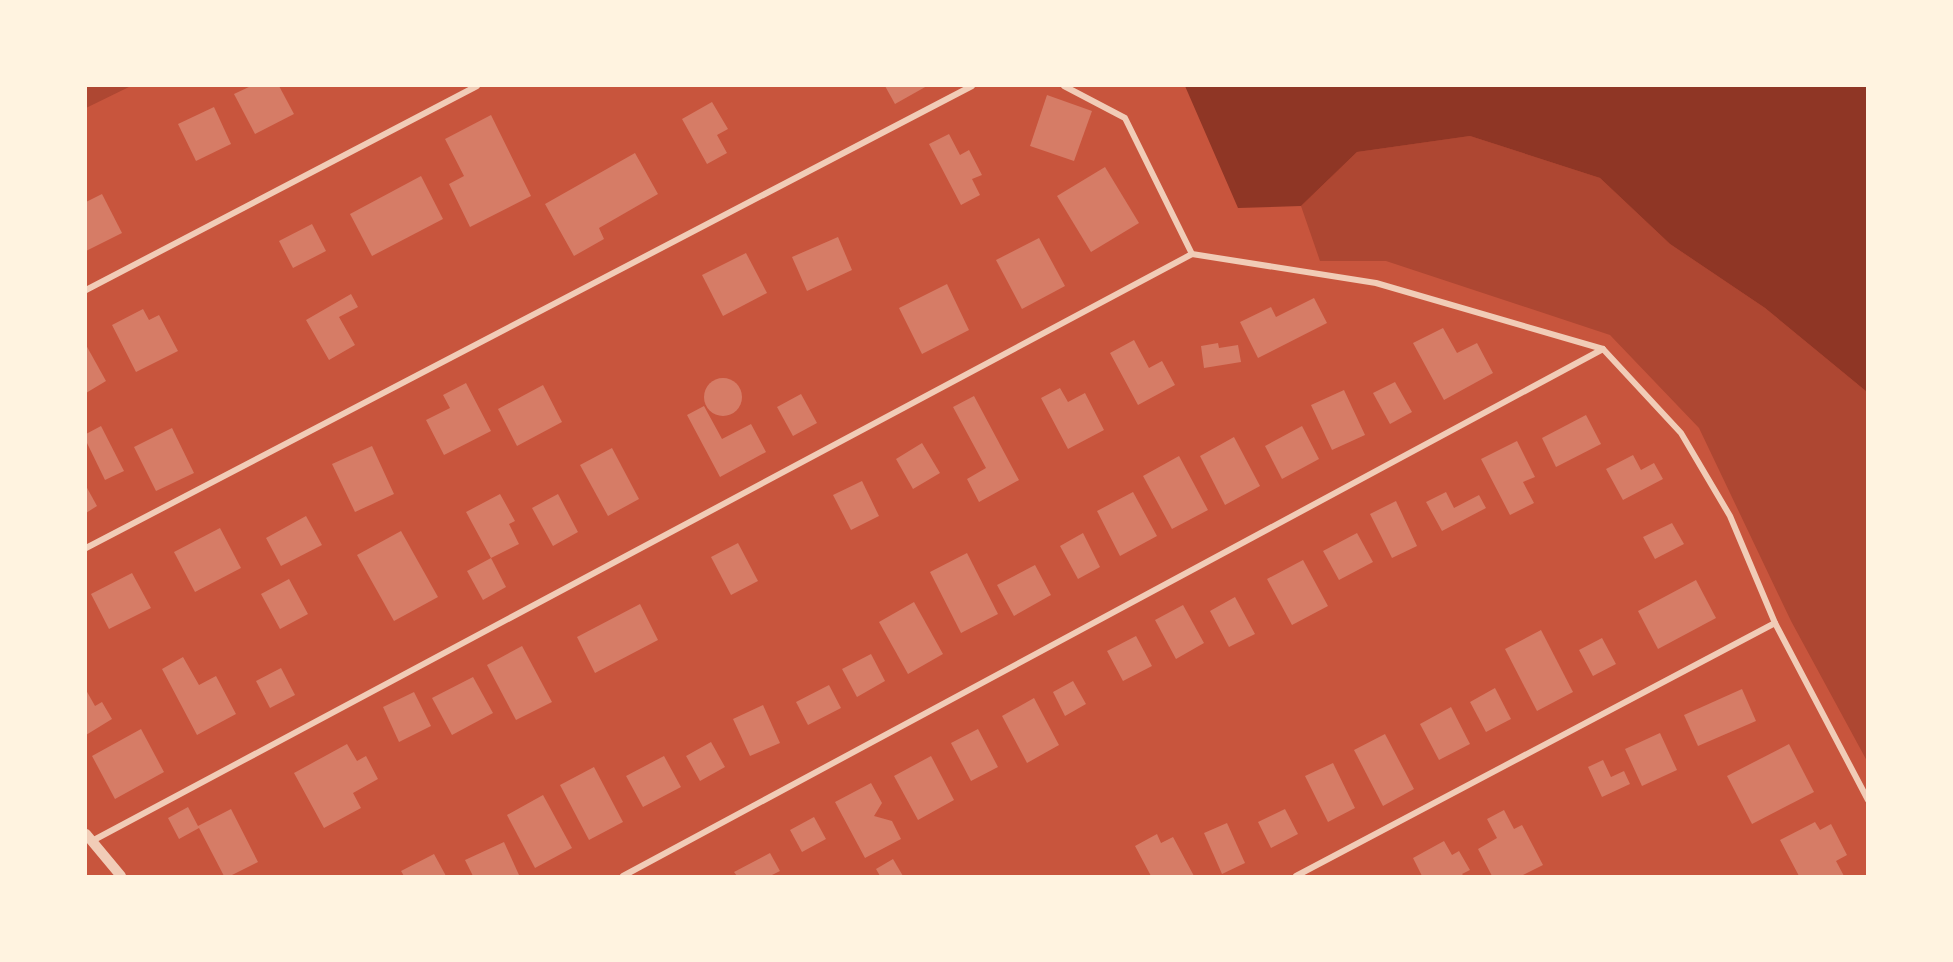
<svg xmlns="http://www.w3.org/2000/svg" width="1953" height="962" viewBox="0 0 1953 962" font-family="Merriweather,serif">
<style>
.green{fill:#ae4732}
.water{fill:#8f3625}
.building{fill:#d67c66}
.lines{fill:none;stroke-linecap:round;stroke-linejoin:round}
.minor{stroke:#f1ccb7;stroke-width:6}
.tertiary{stroke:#f1ccb7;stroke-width:10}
</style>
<rect width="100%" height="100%" fill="#c8553d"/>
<g class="green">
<polygon points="86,86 131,86 86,108"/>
<polygon points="1470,136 1600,178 1670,244 1765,308 1867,392 1867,761 1791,621 1699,428 1610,335 1386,261 1320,261 1301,206 1357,152"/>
</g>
<polygon class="water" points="1185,86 1867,86 1867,392 1765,308 1670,244 1600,178 1470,136 1357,152 1301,206 1238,208"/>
<g class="building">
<polygon points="251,86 279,86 294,114 255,134 234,94"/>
<polygon points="885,86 927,86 895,104"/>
<polygon points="1047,95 1092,111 1074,161 1030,146"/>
<polygon points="712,102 728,129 717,135 727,153 707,164 682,119"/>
<polygon points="214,107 231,144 196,161 178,124"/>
<polygon points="491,115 531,196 470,227 449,184 464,176 445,139"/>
<polygon points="949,134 960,155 969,150 982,175 972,179 980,195 961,205 929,144"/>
<polygon points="635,153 658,194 599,228 604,239 574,256 545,204"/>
<polygon points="1105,167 1139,223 1091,252 1057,196"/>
<polygon points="421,176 443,219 372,256 350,214"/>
<polygon points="102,194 122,233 86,251 86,202"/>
<polygon points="312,224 326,251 293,268 279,241"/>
<polygon points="838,237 852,270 807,291 792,257"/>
<polygon points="1039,238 1065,286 1022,309 996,260"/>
<polygon points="746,253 767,293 723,316 702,275"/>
<polygon points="947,284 969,330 922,354 899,308"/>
<polygon points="351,294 358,307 339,317 355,345 329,360 306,320"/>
<polygon points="1314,298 1327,323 1258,358 1240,322 1271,307 1276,317"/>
<polygon points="143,309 149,320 159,315 178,351 136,372 112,325"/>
<polygon points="1443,328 1457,353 1477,343 1493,373 1444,400 1413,343"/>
<polygon points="1134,340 1149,368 1162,361 1175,385 1138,405 1110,353"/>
<polygon points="1218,343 1219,348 1238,345 1241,362 1204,368 1201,346"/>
<polygon points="86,345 106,381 86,393"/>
<circle cx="723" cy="397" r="19"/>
<polygon points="1395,382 1412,412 1390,424 1373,393"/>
<polygon points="466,383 491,431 444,455 426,420 450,408 443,395"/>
<polygon points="543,385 562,422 517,446 498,409"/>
<polygon points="1060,388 1068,402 1085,393 1104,430 1068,449 1041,398"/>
<polygon points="1344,390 1365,435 1332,450 1311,405"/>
<polygon points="801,394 817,423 793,436 777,407"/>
<polygon points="974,396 1019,480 979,502 967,479 986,468 953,407"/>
<polygon points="704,406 722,439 751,424 766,452 720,477 687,415"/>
<polygon points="1586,415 1601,444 1556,467 1542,438"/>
<polygon points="101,426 124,471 105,480 86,441 86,434"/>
<polygon points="1302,426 1319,459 1282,479 1265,446"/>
<polygon points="172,428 194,473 156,491 134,447"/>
<polygon points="1234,437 1260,486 1225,505 1200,456"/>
<polygon points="1517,441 1535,477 1523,482 1534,503 1510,515 1481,459"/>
<polygon points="922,443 940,473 913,489 896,459"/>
<polygon points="372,446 394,494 355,512 332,464"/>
<polygon points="612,448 639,499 608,516 580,465"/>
<polygon points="1633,455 1641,470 1654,463 1663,479 1623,500 1606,469"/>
<polygon points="1179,456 1208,510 1172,529 1143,476"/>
<polygon points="862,481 879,516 851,530 833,495"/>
<polygon points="86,486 97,506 86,513"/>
<polygon points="1133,492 1157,536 1120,556 1097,511"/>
<polygon points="1446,492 1454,508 1479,495 1486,508 1442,531 1426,502"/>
<polygon points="500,494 515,521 509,524 519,544 491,558 466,512"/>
<polygon points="558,494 578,532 553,546 532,508"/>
<polygon points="1396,501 1417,546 1392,558 1370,514"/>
<polygon points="306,516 322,545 281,566 266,538"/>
<polygon points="1672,523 1684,544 1655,559 1643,537"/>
<polygon points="220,528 241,568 195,592 174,552"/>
<polygon points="401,531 438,597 394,621 357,555"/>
<polygon points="1083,533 1100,567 1078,579 1060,546"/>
<polygon points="1357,533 1373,562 1339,580 1323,551"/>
<polygon points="738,543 758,581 731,595 711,557"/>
<polygon points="967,553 998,614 961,633 930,572"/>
<polygon points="491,558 506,587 483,600 467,571"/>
<polygon points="1303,560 1328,606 1292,625 1267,579"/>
<polygon points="1035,565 1051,595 1014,616 997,585"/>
<polygon points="132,573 151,608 109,629 91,594"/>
<polygon points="289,579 308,614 280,629 261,594"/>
<polygon points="1696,580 1716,618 1658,649 1638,611"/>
<polygon points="1235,597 1255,634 1229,647 1210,611"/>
<polygon points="914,602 943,654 908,674 879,622"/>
<polygon points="640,604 658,640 595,673 577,637"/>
<polygon points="1183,605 1204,643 1176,659 1155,620"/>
<polygon points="1541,630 1573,692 1537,711 1505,649"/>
<polygon points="1136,636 1152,666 1123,681 1107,651"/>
<polygon points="1602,638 1616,664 1593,676 1579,650"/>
<polygon points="522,646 552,702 516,720 487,665"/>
<polygon points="871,654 885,681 857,697 842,669"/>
<polygon points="183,657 199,685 216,676 236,714 197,735 162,669"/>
<polygon points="281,668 295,695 270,708 256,681"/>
<polygon points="473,677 493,713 452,735 432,698"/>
<polygon points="1073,681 1086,704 1065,716 1053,692"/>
<polygon points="829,685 841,708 808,725 796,702"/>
<polygon points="1495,688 1511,719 1486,732 1470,702"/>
<polygon points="1742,689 1756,721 1698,746 1684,715"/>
<polygon points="86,690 95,706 102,702 112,719 86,735"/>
<polygon points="414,692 431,726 399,742 383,707"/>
<polygon points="1034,698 1059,745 1027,763 1002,716"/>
<polygon points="763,705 780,743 750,756 733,719"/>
<polygon points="1451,707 1470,744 1439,760 1420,724"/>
<polygon points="141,729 164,772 115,799 92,756"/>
<polygon points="978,729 998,767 971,781 951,743"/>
<polygon points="1660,733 1677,770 1642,786 1625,749"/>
<polygon points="1385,734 1414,789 1383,806 1354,750"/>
<polygon points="711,742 725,767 700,781 686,756"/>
<polygon points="347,744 357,761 366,756 378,779 353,793 361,808 324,828 294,773"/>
<polygon points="1789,744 1814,792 1752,824 1727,776"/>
<polygon points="664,756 681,787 643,807 626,776"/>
<polygon points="931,756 954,800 918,820 894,776"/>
<polygon points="1603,760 1611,777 1624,771 1630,784 1602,797 1588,767"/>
<polygon points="1333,763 1355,808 1328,822 1305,776"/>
<polygon points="594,767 623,822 589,840 560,785"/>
<polygon points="871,783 882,803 874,816 892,821 901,839 865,858 835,802"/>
<polygon points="543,795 572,848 535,868 507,815"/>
<polygon points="188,807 198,826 231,809 258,862 230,876 224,876 199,828 179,839 168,818"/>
<polygon points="1285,809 1298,834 1271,848 1258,822"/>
<polygon points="1504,810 1514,829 1522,825 1543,865 1521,876 1492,876 1478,849 1497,838 1487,819"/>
<polygon points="814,817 826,839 802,852 790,830"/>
<polygon points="1815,822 1820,830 1831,824 1847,855 1836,861 1844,876 1799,876 1780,840"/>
<polygon points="1227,823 1245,863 1222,874 1204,833"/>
<polygon points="1157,834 1161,843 1173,837 1194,876 1151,876 1135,846"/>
<polygon points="1444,841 1452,855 1459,851 1470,870 1462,874 1464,876 1422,876 1413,858"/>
<polygon points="504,842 519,875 473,876 465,860"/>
<polygon points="770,853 780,871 770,876 737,876 734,872"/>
<polygon points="434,854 446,876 404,876 401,871"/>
<polygon points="893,859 903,876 880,876 876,869"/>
</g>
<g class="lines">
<g class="minor">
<polyline points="1064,86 1125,118 1192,254 1376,283 1603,349 1681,433 1730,516 1775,623 1868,800"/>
<polyline points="86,290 477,86"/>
<polyline points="86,548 972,86"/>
<polyline points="92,841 1192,254"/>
<polyline points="623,876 1603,349"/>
<polyline points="1296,876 1775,623"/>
</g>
<polyline class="tertiary" points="86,834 121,876"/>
</g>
<rect width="1953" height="962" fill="none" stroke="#fff3e0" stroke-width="174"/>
</svg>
